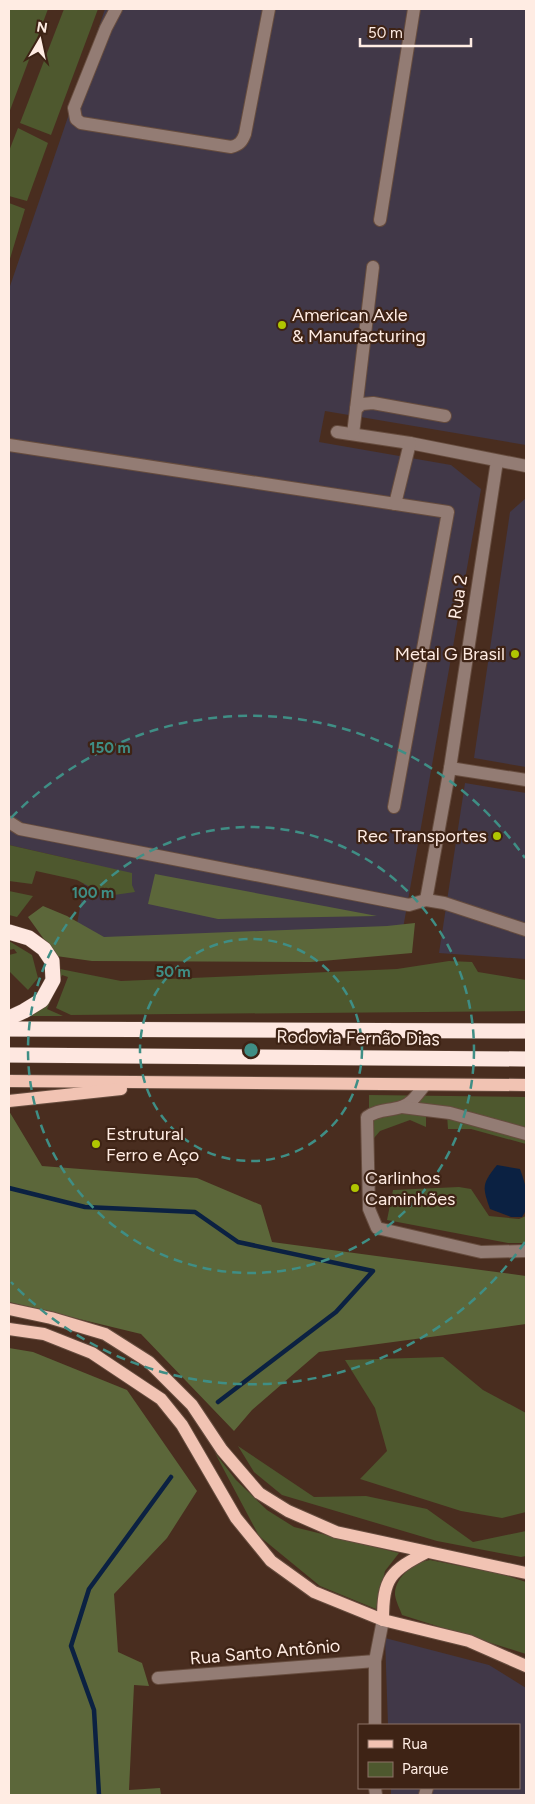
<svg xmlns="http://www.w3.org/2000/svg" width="535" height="1804" viewBox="0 0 535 1804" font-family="Figtree,sans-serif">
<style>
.industrial{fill:#413848}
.green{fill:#4e582e}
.forest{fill:#5c673a}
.water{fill:#0b2142}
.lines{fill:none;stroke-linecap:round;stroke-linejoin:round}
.stream{stroke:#0b2142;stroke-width:4.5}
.minor-casing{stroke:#664c3e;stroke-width:14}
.major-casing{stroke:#664c3e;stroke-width:14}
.highway-casing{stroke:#664c3e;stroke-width:16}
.minor{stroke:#937c74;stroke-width:12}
.major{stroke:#f1c3b3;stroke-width:12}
.highway{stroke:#fee7e0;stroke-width:15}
.ring{fill:none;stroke:#3f8e85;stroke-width:2.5;stroke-dasharray:9 6}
.poi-dot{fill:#b0c501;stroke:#3e2315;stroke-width:2}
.labels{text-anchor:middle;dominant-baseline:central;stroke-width:4.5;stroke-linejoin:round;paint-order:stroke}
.poi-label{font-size:18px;fill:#ffece3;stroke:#3e2315;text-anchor:start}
.street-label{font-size:18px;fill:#ffece3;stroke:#3e2315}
.centre{fill:#3f8e85;stroke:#3e2315;stroke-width:2.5}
.ring-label{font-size:15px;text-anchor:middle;font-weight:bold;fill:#3f8e85;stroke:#3e2315;stroke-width:4.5;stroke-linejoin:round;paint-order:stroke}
</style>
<rect width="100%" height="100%" fill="#492d1f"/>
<g class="industrial">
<polygon points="105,9 526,9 526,445 325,411 319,442 451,465 481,489 402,934 73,946 88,863 9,845 9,289"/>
<polygon points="526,498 526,767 474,758 510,512"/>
<polygon points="465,783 526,793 526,959 439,953"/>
<polygon points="385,1638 489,1665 526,1688 526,1795 391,1795 391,1788 519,1788 519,1725 388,1725"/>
</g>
<g class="green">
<polygon points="9,9 48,9 9,113"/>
<polygon points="64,9 98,9 51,135 20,123"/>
<polygon points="18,128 48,143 27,201 9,196 9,151"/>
<polygon points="9,203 25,209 9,262"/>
<polygon points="9,845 132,873 132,885 135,892 107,896 77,880 36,871 32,884 9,881"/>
<polygon points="9,891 33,896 17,917 9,915"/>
<polygon points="9,941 32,955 38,978 28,990 9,971 9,955 17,953 14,949 9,950"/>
<polygon points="449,961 472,962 478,972 526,980 526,1011 71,1015 56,1008 68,977 62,975 47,1009 63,1016 29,1016 60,969 121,981 397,969"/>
<polygon points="369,1095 526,1097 526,1144 471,1129 448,1129 447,1115 426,1115 426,1127 410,1120 380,1131 369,1144"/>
<polygon points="459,1187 471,1189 489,1216 519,1219 526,1216 526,1243 508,1243 387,1220 393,1190"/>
<polygon points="443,1357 483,1390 526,1413 526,1512 502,1518 461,1511 360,1479 387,1451 375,1408 345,1360"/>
<polygon points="238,1446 314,1497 366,1496 427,1509 473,1542 526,1531 526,1556 521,1557 437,1541 282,1495 254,1472"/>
<polygon points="215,1453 236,1480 267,1510 294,1527 399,1553 385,1571 376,1609 320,1586 259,1536"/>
<path d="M430,1560L502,1574L526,1582V1654L402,1615C400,1609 396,1602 395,1595C394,1577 415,1562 430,1560Z"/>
</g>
<g class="forest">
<polygon points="155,874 377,916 218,919 148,904"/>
<polygon points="43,906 67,916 104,937 387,926 415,923 412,953 311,962 92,961 56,956 28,917"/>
<polygon points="9,1111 42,1166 197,1178 261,1205 272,1242 526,1276 526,1324 319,1352 252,1410 234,1431 141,1334 9,1302"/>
<polygon points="9,1348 33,1352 127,1390 197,1491 167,1538 114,1594 118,1652 142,1663 149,1686 134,1685 129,1790 160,1788 161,1795 9,1795"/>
</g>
<path class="water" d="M497,1165L520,1169C525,1183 532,1204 522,1217H511L490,1209C482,1186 482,1184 497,1165Z"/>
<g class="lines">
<g class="stream">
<polyline points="9,1188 85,1207 195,1212 238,1242 373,1271 336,1312 218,1402"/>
<polyline points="99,1795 94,1710 71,1646 89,1589 171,1477"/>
</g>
<g class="minor-casing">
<g id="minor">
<path d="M116,9L106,28L74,108L76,119L81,123L231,147C239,145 242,142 245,134L269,9"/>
<polyline points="380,220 414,9"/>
<polyline points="356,409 373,267"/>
<polyline points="337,432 410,443 526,466"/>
<polyline points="353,434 356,409 362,404 373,403 445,416"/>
<polyline points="9,445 448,512 394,807"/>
<polyline points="395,504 410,443"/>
<polyline points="450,768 526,780"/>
<polyline points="9,822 20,829 409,905 426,900 444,903 526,930"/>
<polyline points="426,900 450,768 497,461"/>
<path d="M425,1085C418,1093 412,1104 401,1107C389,1111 378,1109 367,1117L369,1209L377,1228L481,1252L526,1251"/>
<polyline points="402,1107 450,1113 526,1134"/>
<polyline points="158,1678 375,1661"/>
<polyline points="375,1725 375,1661 383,1620"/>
<polyline points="375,1788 376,1795"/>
<polyline points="425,1795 427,1788"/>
</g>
</g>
<g class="major-casing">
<g id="major">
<polyline points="9,1081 526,1085"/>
<polyline points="9,1101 121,1089"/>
<polyline points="9,1309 51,1318 105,1334 149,1362 192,1405 222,1450 259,1493 288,1511 336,1532 526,1573"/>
<polyline points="9,1329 44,1334 92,1353 161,1399 182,1425 236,1518 271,1561 314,1592 383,1620 469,1641 526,1666"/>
<path d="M383,1620C383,1578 390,1571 427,1552"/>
</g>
</g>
<g class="highway-casing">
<g id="highway">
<polyline points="9,932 29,938 44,949 52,961 53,980 42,1000 24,1011 9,1018"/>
<polyline points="9,1029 526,1031"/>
<polyline points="9,1055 526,1059"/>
</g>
</g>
<use href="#minor" class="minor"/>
<use href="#major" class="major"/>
<use href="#highway" class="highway"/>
</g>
<g class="ring">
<circle cx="251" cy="1050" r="111"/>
<circle cx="251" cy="1050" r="223"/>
<path d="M525 1242A334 334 0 0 1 11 1282M11 818A334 334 0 0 1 525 858"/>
</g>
<g class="poi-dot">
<circle cx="282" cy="325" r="5"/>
<circle cx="515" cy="654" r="5"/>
<circle cx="497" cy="836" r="5"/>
<circle cx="96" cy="1144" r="5"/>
<circle cx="355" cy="1188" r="5"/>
</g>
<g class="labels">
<g class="poi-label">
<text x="292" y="315">American Axle<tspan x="292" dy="21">&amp; Manufacturing</tspan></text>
<text x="505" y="654" text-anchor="end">Metal G Brasil</text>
<text x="487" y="836" text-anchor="end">Rec Transportes</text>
<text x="106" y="1134">Estrutural<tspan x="106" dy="21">Ferro e Aço</tspan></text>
<text x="365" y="1178">Carlinhos<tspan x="365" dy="21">Caminhões</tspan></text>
</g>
<g class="street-label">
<text transform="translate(458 597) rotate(-81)">Rua 2</text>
<text transform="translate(358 1038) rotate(1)">Rodovia Fernão Dias</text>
<text transform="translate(265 1652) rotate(-5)">Rua Santo Antônio</text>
</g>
</g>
<circle cx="251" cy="1050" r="8" class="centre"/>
<g class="ring-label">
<text x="110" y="753">150 m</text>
<text x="93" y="898">100 m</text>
<text x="173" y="977">50 m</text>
</g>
<rect width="535" height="1804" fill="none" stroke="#ffece3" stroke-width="20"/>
<rect x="358" y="1724" width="162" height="65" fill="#3e2315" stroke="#8b7367"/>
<rect x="368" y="1740" width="25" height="8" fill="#f1c3b3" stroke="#8b7367"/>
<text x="402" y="1749" font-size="15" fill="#ffece3">Rua</text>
<rect x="368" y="1762" width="25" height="15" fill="#4e582e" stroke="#8b7367"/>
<text x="402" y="1774" font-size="15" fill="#ffece3">Parque</text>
<g transform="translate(40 40) rotate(9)" stroke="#3e2315" stroke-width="4" paint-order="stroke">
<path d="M0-4L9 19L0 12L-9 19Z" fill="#ffece3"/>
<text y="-8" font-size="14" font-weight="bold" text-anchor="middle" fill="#ffece3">N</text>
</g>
<path d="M360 38v8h111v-8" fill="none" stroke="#ffece3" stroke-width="2.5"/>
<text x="368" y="38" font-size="15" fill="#ffece3" stroke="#3e2315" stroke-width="4" paint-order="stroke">50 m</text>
</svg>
